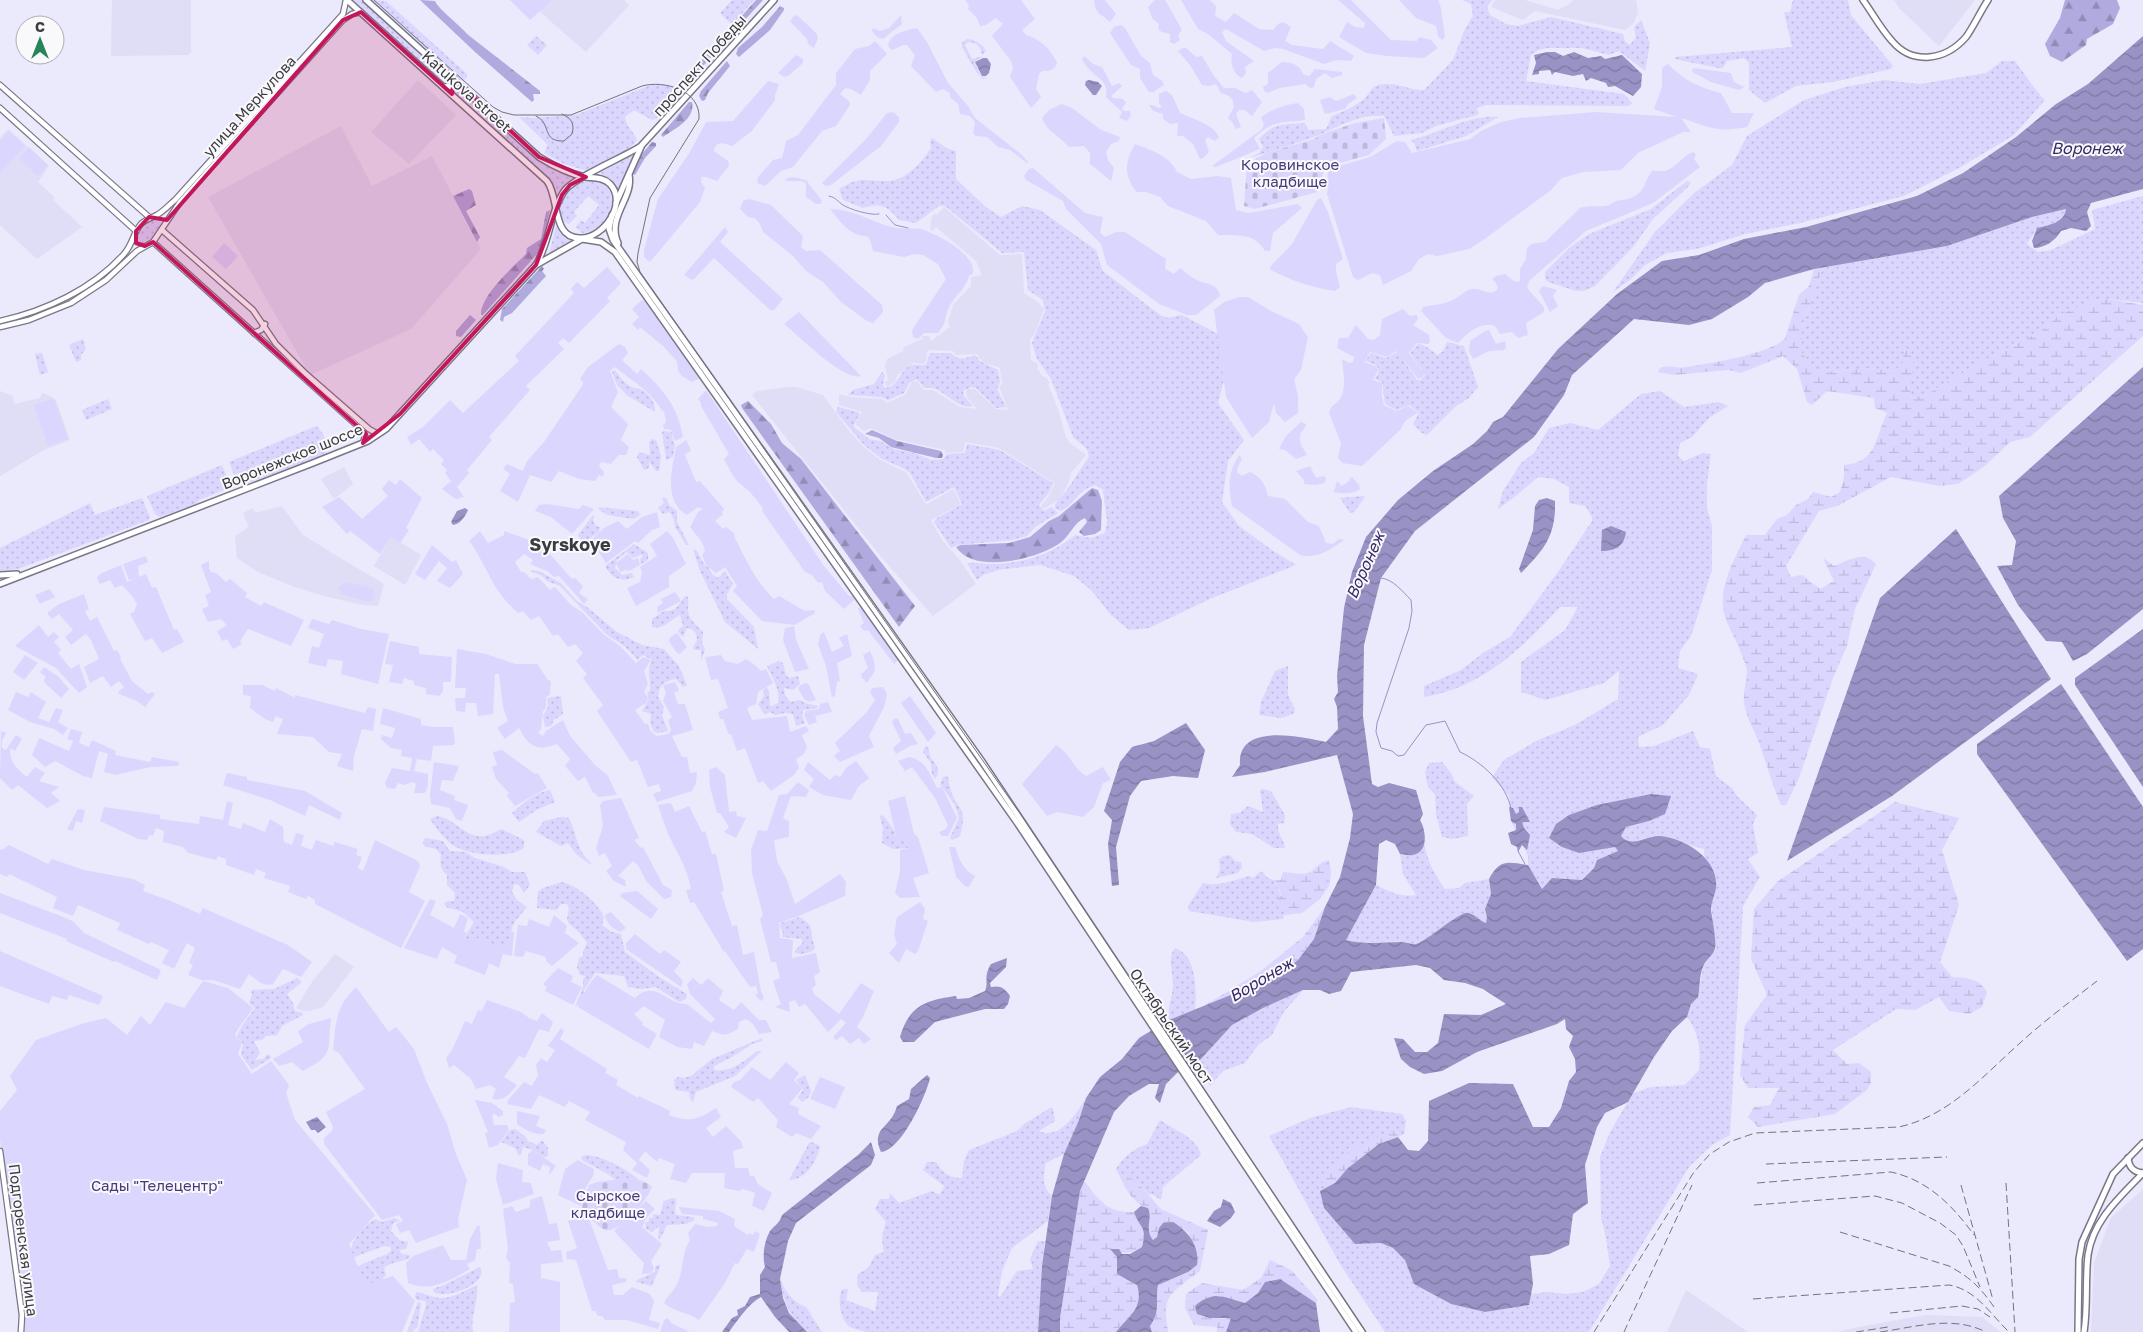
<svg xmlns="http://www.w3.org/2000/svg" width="2143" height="1332" viewBox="0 0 2143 1332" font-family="'Golos Text',sans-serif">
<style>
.built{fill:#e0ddf6}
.grass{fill:url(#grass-dots)}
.forest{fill:url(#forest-firs)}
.wetland{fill:url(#wetland-marsh)}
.cemetery{fill:url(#cemetery-stones)}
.garden{fill:#dbd6fe}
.water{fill:url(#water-waves)}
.pier{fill:#ebe9fc}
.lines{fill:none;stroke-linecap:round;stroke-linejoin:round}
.stream{stroke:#9992c5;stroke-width:1}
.tertiary-casing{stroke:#797787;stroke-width:7}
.secondary-casing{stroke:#797787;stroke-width:8}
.tertiary{stroke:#fff;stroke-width:4.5}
.secondary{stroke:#fff;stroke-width:5}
.tram{stroke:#74737e;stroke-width:1}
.rail{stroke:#74737e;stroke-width:1;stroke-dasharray:8 4;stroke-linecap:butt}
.marked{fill:#c2185b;fill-opacity:0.2;stroke:#c2185b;stroke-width:4;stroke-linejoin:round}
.labels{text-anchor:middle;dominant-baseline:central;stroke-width:4;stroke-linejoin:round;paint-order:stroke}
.street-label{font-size:15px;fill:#3b3b42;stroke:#f9f9fc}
.park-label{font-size:15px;fill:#483a7b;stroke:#f9f9fc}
.water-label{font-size:16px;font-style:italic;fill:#372867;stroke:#f9f9fc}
.quarter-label{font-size:18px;font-weight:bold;fill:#3b3b42;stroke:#f9f9fc}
</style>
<defs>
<pattern id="grass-dots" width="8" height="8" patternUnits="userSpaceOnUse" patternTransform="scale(1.25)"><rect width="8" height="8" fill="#dbd6fe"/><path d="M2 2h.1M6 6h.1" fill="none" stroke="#bdb9db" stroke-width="1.8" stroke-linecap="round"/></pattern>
<pattern id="forest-firs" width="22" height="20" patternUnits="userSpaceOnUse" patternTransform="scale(1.25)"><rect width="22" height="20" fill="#b1aadf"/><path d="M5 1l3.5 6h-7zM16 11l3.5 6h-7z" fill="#918cb6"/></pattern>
<pattern id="wetland-marsh" width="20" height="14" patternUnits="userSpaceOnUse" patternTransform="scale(1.25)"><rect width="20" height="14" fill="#dbd6fe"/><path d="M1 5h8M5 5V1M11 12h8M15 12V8" fill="none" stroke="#bdb9db"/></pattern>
<pattern id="cemetery-stones" width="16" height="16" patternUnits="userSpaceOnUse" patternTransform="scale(1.25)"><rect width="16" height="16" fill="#dbd6fe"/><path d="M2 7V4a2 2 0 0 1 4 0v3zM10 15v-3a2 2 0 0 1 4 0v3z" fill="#bdb9db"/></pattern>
<pattern id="water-waves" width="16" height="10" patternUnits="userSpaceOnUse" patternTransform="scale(1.25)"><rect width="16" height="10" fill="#9992c5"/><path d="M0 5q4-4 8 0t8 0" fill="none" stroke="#7e78a2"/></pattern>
</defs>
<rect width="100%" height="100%" fill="#ebe9fc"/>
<g class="built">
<polygon points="112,0 191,0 191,52 188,55 111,56"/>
<polygon points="510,0 624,0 629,5 586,52 539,11 524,14"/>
<polygon points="1495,0 1525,0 1558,10 1568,5 1573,0 1636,0 1638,13 1633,24 1625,30 1535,11 1523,20 1491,7"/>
<polygon points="1894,0 1975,0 1939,46 1899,8"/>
<polygon points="418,80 456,115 409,164 371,132"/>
<polygon points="341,126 372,186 432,156 481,249 411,329 310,375 208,197"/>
<polygon points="8,129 49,166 38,182 55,198 53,200 82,227 37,259 0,225 0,138"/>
<polygon points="944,207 1000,255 1022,254 1024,293 1038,302 1044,309 1035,333 1030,339 1031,360 1038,364 1037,368 1043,377 1046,377 1050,383 1048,384 1059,412 1066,438 1070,443 1086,455 1071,473 1069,482 1060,499 1043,509 1041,506 1048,497 1055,483 999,448 965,442 963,452 945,453 945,450 894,439 871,428 864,431 855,424 862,412 839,405 839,394 850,397 882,399 887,403 905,395 912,382 917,381 924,390 933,390 960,407 977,409 967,397 966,391 968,389 975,389 996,409 1008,410 999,386 1002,384 1000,368 985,363 978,357 978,354 956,355 953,351 930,350 926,353 927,358 924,364 914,363 898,374 895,382 887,387 885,383 888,379 885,366 887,359 903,351 904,347 922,339 922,336 929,336 931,341 950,327 948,322 953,305 971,286 971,277 982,275 976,261 936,227 932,231 930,229 931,219 934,214 937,215"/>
<polygon points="789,387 796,387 823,395 849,431 862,445 879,459 907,473 926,505 953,489 961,504 931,520 942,540 959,559 976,584 933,616 883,559 752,395 757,391"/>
<polygon points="0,391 13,396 14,404 40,398 42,393 50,396 56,401 70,440 44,450 0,476"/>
<polygon points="344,467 353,484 334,499 321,479"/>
<polygon points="282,506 302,534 332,553 384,584 378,606 362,605 324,596 292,586 258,572 237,558 235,536 249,527 243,513 253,508 255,513"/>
<polygon points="391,537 421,555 405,585 374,566"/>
<polygon points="335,954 354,967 323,1007 309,1011 303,1011 296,1008 312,982"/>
<polygon points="2143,1189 2143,1332 2091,1332 2094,1263 2111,1218"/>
<polygon points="1686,1290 1748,1332 1667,1332"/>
<polygon points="1926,1315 1982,1317 2000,1332 1837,1332 1858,1327"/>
</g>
<g class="grass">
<polygon points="353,0 362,0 450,80 446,84"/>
<polygon points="372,0 386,1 467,74 467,77 463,81 459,79"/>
<polygon points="732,0 754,0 732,25 720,13"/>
<path d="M1462,0H1492L1487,7L1490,15L1506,24L1518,26L1551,17L1623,34L1625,41L1629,45L1636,38L1634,27L1641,20L1650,43L1645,71L1619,51L1609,55L1582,48H1548L1538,50L1531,55L1526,81L1624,94L1632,103L1629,106L1486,105L1476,108L1479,113L1477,115L1436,126L1422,133L1394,136L1384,116C1358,113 1335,129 1311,138C1291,145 1270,152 1249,158L1259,153L1263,147L1259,139C1274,122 1284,125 1305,123L1308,130L1326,129L1332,116C1342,112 1356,106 1364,99C1372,91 1370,85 1385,84C1399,83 1409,90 1424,90L1453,60L1465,29L1473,16L1471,4Z"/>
<polygon points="1793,0 1848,0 1851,15 1893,66 1891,69 1833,82 1796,86 1765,103 1749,90 1749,63 1744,58 1727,61 1723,68 1719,68 1674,59 1676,57 1792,47 1784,12 1790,12"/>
<polygon points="536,36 547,45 538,55 527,45"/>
<path d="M967,39C974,39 983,44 986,51L982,55C981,47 977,42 968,42L965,45L972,59L983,56L974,62L981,76L987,78L983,79L977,73L962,47V43Z"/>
<path d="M2002,61H2015C2025,74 2033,88 2045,100L2014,135L1961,167L1904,196L1800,223L1745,234L1697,249L1667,253L1645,265L1630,280L1613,292L1655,232L1693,194L1732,165L1747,136L1804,100L1845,87L1884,80L1920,84L1986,73Z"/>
<path d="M658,84L676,87L681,91L656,119L652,120L634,110L625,117C625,125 634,132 637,140L628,151L587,171L564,164L544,153L548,145L519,117L533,118L576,115L648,86Z"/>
<polygon points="461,89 540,161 557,171 578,179 559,199 551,179 456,93"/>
<path d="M1498,117L1466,136L1417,151L1414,143L1410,140C1439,134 1467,115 1498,117Z"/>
<path d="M932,138L948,149L956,151V179L987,208L1001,217L1022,206L1040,210L1096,250L1103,271L1160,315L1168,318L1182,315L1218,334L1224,380L1218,403L1244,440L1228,461L1222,502L1239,526L1272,550L1296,565L1212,598L1149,628L1129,630L1111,615L1092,591L1074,576L1040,565L998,570L983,575L977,580L967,563C975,562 982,564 990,564C1022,564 1051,555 1075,535L1091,538L1105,533L1107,522L1103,490L1095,485C1076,491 1074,506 1060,511L1055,508V504C1069,490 1077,473 1089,457L1087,449L1073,437L1051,379L1037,359L1032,343L1045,311L1043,300L1028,290L1024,252L1002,253L945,206H939L916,223L899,220C887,206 881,202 863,208L843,200L839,189C862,175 865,182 888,181C907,180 921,163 931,148L930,141Z"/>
<polygon points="633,155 618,189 611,179 600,173"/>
<path d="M591,180C628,185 610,233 582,233L576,227L581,220L585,223L599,205L588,196L574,212L577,216L569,224L561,220C556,201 573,182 591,180Z"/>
<polygon points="1687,181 1691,182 1688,187 1653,219 1634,246 1595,286 1584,291 1576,291 1548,282 1545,279 1545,272 1569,248 1589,234 1651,209"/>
<path d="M2143,196V303L2108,299L2094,301L2059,315L2040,332L1987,359L1924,396L1912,398L1908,385L1905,347L1903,366L1893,371L1868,368L1830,372L1814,370L1802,353V328L1823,267L1947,246L2032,217L2067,209C2062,223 2050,225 2037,228L2027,244L2038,252L2051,250L2095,229L2092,210Z"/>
<polygon points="155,218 161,222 161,228 148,243 145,244 137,242 137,235 151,219"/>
<polygon points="556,226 560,233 572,241 549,254"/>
<polygon points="83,339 86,349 81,355 81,360 76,362 69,345"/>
<path d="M1447,342L1464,346L1478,387L1469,398L1456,406L1427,435L1422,433L1413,424L1419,413L1409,405L1396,410L1385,404L1382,382L1375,379L1379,371C1377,364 1372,363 1365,361L1371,353L1386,358L1398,352L1417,380H1421L1425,375L1410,353L1418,344C1427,345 1430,350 1438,355L1443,351Z"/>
<polygon points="42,353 48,372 40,375 35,354"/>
<path d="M930,353H951C958,362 966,358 975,355L980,361L998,370L1000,382L997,389L1006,407L996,408L976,388L971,387L963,391L964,396L973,406C955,411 943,384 924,388L917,379L909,383L904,393L888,400L882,397L848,395L853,390L874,384L882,372L885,375L883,385L885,388C900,387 899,367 914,365C919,364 922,366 926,365Z"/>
<path d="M615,370C619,376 625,384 632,387C634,389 638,388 640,389C649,393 656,403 655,412L628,396L617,385L612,372Z"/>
<path d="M1660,391L1684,407L1719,402L1728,406L1709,418L1692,437L1680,443L1678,456L1684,461L1703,453L1711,454L1707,483V508L1712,526V570L1691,636L1680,651L1678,668L1698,674L1689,695L1663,725L1638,737L1639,747L1654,746L1693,731L1700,747L1710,749L1716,776L1732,788L1737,796L1757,815L1753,824L1758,853L1748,859L1760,877L1743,906L1730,1135L1712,1145L1689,1167L1589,1332H1385L1340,1264L1269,1136L1310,1118L1351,1107L1402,1114L1406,1121L1404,1134L1398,1137V1131L1324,1208L1355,1244L1381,1243L1393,1248L1405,1260L1414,1284L1451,1304L1485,1312L1529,1305L1531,1294L1547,1292L1566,1294L1583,1292L1599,1284L1610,1266L1606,1238L1601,1217L1600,1157L1610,1132L1633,1093L1651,1087L1685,1085L1699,1070C1700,1049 1700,1034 1687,1017L1691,1004L1698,997L1703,967L1716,948L1711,904L1716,886L1712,870L1704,855V849C1686,846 1673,834 1654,836C1641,837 1631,848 1621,836L1626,827L1649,821L1651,794L1626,800L1598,848L1615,847L1618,851L1597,860L1594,868L1582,880L1552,878L1542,889L1528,865V856L1511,821L1509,796L1492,777L1504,760L1536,741L1575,725L1618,699L1619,671L1604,683L1546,700L1521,692V662L1565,630L1578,607H1560C1521,649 1483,687 1424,697V686L1461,670L1483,653L1510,637L1558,572L1592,521V517L1585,506L1569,503V487L1554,479L1538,477L1512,499L1498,509L1503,491L1521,463L1534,453L1549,428L1570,423L1598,430L1641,394Z"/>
<polygon points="108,399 112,409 86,420 82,410"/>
<polygon points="838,407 858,412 860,414 854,424 854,427 869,439 880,441 894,449 917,454 931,460 943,459 947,454 965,453 967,444 1000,450 1053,483 1050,491 1039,505 1044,511 1052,507 1058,513 1035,527 1027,536 1012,540 957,545 951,548 934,522 937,518 962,504 954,487 926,502 910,473 903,468 882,459 864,445 836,412"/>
<path d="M316,426C324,432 329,445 325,455L242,485L236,480L229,462Z"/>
<polygon points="664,431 672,432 673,442 675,444 673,457 666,460 662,432"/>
<polygon points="652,439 656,440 661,456 659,471 656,471 649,462 649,468 644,470 637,457 639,452 650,455 649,442"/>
<polygon points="222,465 231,486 229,488 199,500 196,504 160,517 155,514 147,496"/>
<polygon points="1363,496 1365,497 1354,512 1350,513 1340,498"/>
<polygon points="662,497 666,498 670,506 677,511 677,522 689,545 686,545 675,527 674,520 671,514 669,512 663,514 658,508 664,503"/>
<polygon points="142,498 150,517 149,520 18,569 0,571 0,548 90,503 95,515"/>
<path d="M599,507C613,508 625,510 638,511L640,515L633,519L608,515L599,510Z"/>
<polygon points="593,515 594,516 593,521 596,526 600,527 599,532 585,542 582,542 578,535"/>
<path d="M634,544L648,553V560L641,564L640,560L643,554L633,558L627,552L617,560L615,568L622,575L632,573L634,577C620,583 612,578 605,566Z"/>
<polygon points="693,549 697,551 704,564 709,568 712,574 718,578 725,571 733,584 727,594 727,599 754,627 758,649 725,622 700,571"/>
<path d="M532,570L539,571L561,583L577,601L587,607L617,632L642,645L664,649L679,666L687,685L683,687L676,679C664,681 659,685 658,697L664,707L662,715L668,731L658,733L654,732L650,723L651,714L642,711L649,699L647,693L650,690C651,678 646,670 652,660L643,655L637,660L636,658L624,646L606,634L560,586L547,581L542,576L530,571Z"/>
<path d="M685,596L688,597C689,602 688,605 688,610C688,619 697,625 703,632L702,643L705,650L701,661V650H694L693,647L697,641C697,634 695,629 687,628L683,637L679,633L678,630L683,626L680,615C671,619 664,630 652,627V619L664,611C677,612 678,605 685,596Z"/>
<path d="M779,661L783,663L786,675L789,678L798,676L800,684L793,690L784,688L785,695L790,702L800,700L805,703L818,706L815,709L803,710L802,715L805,723L796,726L793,714L785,713L775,715L770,712L765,715L758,704L764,696L763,690L766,687L769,691L770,705L772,706L778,703C781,690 772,678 767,666Z"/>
<polygon points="1288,666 1288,695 1295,709 1293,714 1281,718 1259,715 1261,702 1275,671"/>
<polygon points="561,696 563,714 554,720 551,726 545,727 543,716 548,707 547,699 551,697"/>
<path d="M925,746L929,748C927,762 945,765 935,779L932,774L931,763L923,752Z"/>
<polygon points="1442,762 1451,773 1455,782 1474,796 1467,804 1468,836 1453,839 1442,837 1436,814 1435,794 1428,787 1425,772 1429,763"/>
<path d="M947,776C950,780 948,783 950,787C956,812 969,804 960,836L952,840L950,838L959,818L955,805L940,784L943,777Z"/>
<path d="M1263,789L1271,791L1285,815L1284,823L1278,824C1277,834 1284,839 1285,848H1274L1252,834L1236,832L1230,824L1231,814L1239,813L1248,806L1263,812L1260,790Z"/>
<path d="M550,790L555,802L538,809L519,822L512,813C522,804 536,792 550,790Z"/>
<polygon points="883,815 894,830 897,840 907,840 908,848 893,849 882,843 883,829 880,816"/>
<path d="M437,816C460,819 469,850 501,829L524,840V848C508,859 465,856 450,843C442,836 435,827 430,819Z"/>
<path d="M561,817L569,818C577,834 576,850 591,863V865L576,854L568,843L561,846L536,832L544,821Z"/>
<path d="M425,838L443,841L450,851L466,852L475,858L504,867L512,872H525L530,885L524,893L519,885L514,884L512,892L517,900L527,907C524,911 516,920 514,923C510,931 511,940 503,946C488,948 486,935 466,940L464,938L474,922L463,912L446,907L444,903L448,901H454L455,893L447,885V875C440,869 440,865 441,855L436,849L424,846L423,842Z"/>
<path d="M1424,842C1427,861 1434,874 1445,889L1459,888L1465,883L1489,879L1491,894L1486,923C1480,921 1475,915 1470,913C1459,909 1426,944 1414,944C1411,944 1407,942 1403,942C1384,940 1365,946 1346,940L1376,885C1388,891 1402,898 1416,895L1403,874L1400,854C1413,856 1419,855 1424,842Z"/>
<polygon points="1230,855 1235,861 1241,862 1242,867 1238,873 1216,878 1220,870 1219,860 1223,856"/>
<path d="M1261,871L1268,878L1274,880C1279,890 1288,909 1283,919L1254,922L1189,911L1188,906L1203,883C1217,887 1235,880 1249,876L1253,878Z"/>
<path d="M562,882C578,886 597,902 604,917L602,925L612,932L621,934L625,952L659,977L687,994L686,999L679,1002L656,987L641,989L628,987L624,976L595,973L584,990L582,1002L575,1007L583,987V979L586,976L580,975L577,967L579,958L583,956V951L587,943L579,932L569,924L567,919L569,908L567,904H561L556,910L537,908L538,892L543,888Z"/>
<path d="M799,917C809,923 811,924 812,936C812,941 815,944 815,949C810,953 800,956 794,952L803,942L801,939L782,937L783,933L780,926L781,923Z"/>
<path d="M1175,948C1197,955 1197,992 1195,1010L1169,1020C1167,1007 1173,996 1173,984C1173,972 1167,958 1175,948Z"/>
<path d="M297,978L301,981V983L287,994L293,1003L295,1011L302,1013L303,1015L282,1026L277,1035L266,1036L262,1040L254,1041L260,1053L255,1060L263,1059L268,1054L271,1056V1058L252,1070L241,1055L243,1044L237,1036C241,1025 249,1017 255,1008L249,1003L252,995L251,990L274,989Z"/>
<path d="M1303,990L1283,1013L1272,1035L1258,1045L1245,1063L1223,1071L1210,1086L1193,1064C1210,1055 1218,1036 1232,1025C1251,1010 1281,1000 1303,990Z"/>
<path d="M762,1038V1041L752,1044L732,1057L714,1066V1070C730,1073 745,1061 757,1051H762L735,1076L696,1092L693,1102L690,1099L689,1092L675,1090L674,1080L678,1077L684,1078L691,1076L712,1059Z"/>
<polygon points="805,1075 811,1091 809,1097 802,1102 798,1097 803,1090 796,1080"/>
<path d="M1086,1098L1079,1120L1064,1154L1046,1163C1043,1175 1042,1188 1052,1196L1048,1221L1012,1248L1002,1271L998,1295L1000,1297L1017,1271L1033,1269L1030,1259L1038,1241H1045L1042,1266L1038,1332H866C861,1330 854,1329 850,1327C840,1320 837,1298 842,1289H848L846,1300L875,1311L878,1292H862L857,1285L858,1274L868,1268L875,1255L884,1252C881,1241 882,1233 886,1222L875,1209L880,1199H889L890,1193L899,1203L932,1191L940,1195L944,1186L923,1170L927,1162H936C943,1173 949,1178 962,1178L964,1161L969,1150L1017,1131L1024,1124L1050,1108H1053L1055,1121L1039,1131C1059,1141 1077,1113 1086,1098Z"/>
<path d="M1160,1120C1176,1131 1195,1136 1201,1155L1163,1187L1161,1200L1152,1194L1149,1195L1135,1180L1125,1176L1121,1179L1116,1169C1123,1157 1133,1149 1147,1144Z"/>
<polygon points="515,1129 525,1136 528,1141 537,1145 542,1140 548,1148 548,1156 544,1157 533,1150 523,1147 521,1154 519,1156 515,1148 501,1142 510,1130"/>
<path d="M812,1142L820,1146C817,1161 806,1180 789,1180L809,1143Z"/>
<path d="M586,1155C600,1155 629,1170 639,1180L629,1178L616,1180C607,1172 593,1167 582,1160L581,1157Z"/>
<polygon points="672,1198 676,1199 675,1213 677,1215 693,1217 695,1220 686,1224 667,1225 660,1239 658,1238 659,1226 652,1232 646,1229 645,1223 649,1221 649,1218 653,1218 653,1214 660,1215 664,1201"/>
<path d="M395,1218L400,1221L393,1223L391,1231L399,1240L408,1242L406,1249L399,1250L402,1254L410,1255L409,1258C400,1263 392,1261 384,1268L386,1275L380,1282L366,1287L357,1269L360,1265L387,1254L391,1251V1247L384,1246L352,1258C347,1243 363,1226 375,1219L382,1222Z"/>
<path d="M658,1265H660C660,1272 654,1278 652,1286L636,1282L637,1280L655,1272V1267Z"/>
<path d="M480,1267C490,1283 447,1300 434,1292L433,1289L446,1284Z"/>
<path d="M780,1279C786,1292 792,1302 806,1307L822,1332H807C790,1316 783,1302 780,1279Z"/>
<path d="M477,1285C479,1300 470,1316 473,1332H418L426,1305L425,1301L417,1300L415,1297L416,1292C424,1293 432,1297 439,1298C452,1299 466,1290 477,1285Z"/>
<path d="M418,1302L421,1303C421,1307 418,1321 418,1326L412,1332H407Z"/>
</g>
<g class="forest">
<path d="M420,0L435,1C439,10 460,25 467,34L540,91V94H533L534,100L532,102L475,52Z"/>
<polygon points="756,0 763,0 685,86 681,83"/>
<polygon points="2065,0 2117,0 2120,8 2113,24 2087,39 2086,45 2062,62 2050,56 2045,44 2060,18"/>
<polygon points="780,6 784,8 784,10 770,30 739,57 736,54 738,48 762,27"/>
<polygon points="727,61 730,66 708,93 705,100 702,101 699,96 701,91"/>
<path d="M689,102H692C696,119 674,129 663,137L661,135Z"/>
<polygon points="652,142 656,143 656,146 645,158 635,175 632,174 642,154"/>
<polygon points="469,189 472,191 476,205 466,211 480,237 477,242 453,196"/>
<path d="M550,210L542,245L537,254L483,315H481C480,296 513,267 526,254L527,248L541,239L546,212Z"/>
<polygon points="542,266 544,269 542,271 546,276 512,313 504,317 503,322 500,320 502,309"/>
<polygon points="470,315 476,320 461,337 456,336 456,331"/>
<polygon points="748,401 771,424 782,443 801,459 915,606 899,627 742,408 741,405"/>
<polygon points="872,430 897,441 941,451 943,455 942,458 936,458 891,447 879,438 865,434"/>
<path d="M1092,488L1098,490L1102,501L1101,530L1095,534L1084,536L1079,532L1087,522L1085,518C1074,522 1070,536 1060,543C1038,559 974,575 956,547L961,545L1009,543L1030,537L1049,521L1059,516Z"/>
</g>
<g class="wetland">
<path d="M1823,267L1802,328V353L1815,370L1833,372L1868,368L1893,371L1902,365L1905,347C1916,361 1916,369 1908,385L1912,398L1924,396L1987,359L2040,332L2059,315L2094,301L2108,299L2143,305V336L2030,437L2010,442L1985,466L1958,484L1940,486L1891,477L1837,506L1819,511L1786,566L1791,577L1802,575L1820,589L1834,581L1823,558L1834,566C1849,560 1863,550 1876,564L1855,609L1847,646L1833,678L1799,778L1786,805H1781C1772,784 1766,762 1758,740C1753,727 1745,716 1744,701C1743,691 1747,681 1747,671C1747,663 1731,631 1727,622C1714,594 1734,560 1746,535H1765L1777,519L1787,515L1796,505L1808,499L1813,492L1831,497L1840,492L1844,477V465C1877,463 1875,437 1887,413L1875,408L1874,398L1827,391L1812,405L1807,402L1797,369L1783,356L1741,373L1728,370L1674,375L1658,372L1660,368C1669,364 1677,369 1686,367C1707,364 1774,353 1785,338L1799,295L1809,286L1814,269Z"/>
<path d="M1895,802L1959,818L1942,850L1959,905L1940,962L1952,977C1967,978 1979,978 1987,992L1982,1007L1969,1014L1949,1011L1939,997L1915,1010L1896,1009L1833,1050L1847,1064L1859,1063L1871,1072V1083L1867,1090L1835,1114L1758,1127L1748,1117L1754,1107L1770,1105L1779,1088H1748L1740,1075L1745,1025L1767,995L1751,959L1754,909L1777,882Z"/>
<path d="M1329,860L1331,873L1329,886L1320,899L1302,913L1285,915L1283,909L1276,906V901L1282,895L1274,880H1281L1283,872C1292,873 1304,876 1312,871C1318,866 1320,862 1329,860Z"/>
<polygon points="1325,907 1314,939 1298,960 1275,977 1199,1009 1261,971 1303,937"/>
<path d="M1397,1131L1398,1137L1379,1144L1348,1168L1335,1183L1320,1191C1327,1157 1367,1139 1397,1131Z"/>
<path d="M1125,1176L1135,1180L1161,1209L1208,1230L1200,1271C1191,1278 1172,1290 1168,1300C1164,1309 1167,1323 1168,1332H1152L1150,1326C1161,1310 1155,1302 1158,1285L1188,1272L1189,1233L1173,1222L1159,1228L1157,1237L1153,1240C1144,1230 1153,1219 1148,1208C1135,1205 1126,1190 1121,1179Z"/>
<path d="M1084,1181C1100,1201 1107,1213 1134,1212C1139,1228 1148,1226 1142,1247C1129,1254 1124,1255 1111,1249L1117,1257V1274L1137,1285C1144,1308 1129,1316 1116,1332H1060V1318L1080,1191Z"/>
<polygon points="1270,1260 1291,1270 1318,1300 1316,1303 1279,1279 1265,1282 1258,1293 1245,1303 1233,1299 1219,1319 1232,1317 1226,1332 1217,1332 1217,1327 1194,1325 1185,1308 1186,1294 1202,1283 1243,1290 1261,1278"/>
</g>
<g class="cemetery">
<polygon points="1384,118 1386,139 1369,155 1325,167 1322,177 1315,179 1317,192 1255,209 1244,206 1247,164 1266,153 1314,139 1322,134 1355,123"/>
<path d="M629,1178L643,1181L652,1186C649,1199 619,1234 605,1230C599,1228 586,1214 581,1209L589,1185L597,1182Z"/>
</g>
<g class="garden">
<polygon points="510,0 552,0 530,20"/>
<path d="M965,0H1021L1035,19L1022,30L1026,35C1040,39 1051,49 1057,63C1053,71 1050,71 1042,71L1039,74L1036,89L1041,97L1031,108L1010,77L1013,68L1011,61L992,36L1003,24L996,18L986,25L980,26L977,18L968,9L969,5Z"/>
<path d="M1094,0H1105L1116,14L1110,22C1101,13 1096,16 1094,0Z"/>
<polygon points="1155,0 1165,0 1182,30 1178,35 1180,40 1174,44 1170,42 1170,34 1162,32 1158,29 1159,24 1152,18 1148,7"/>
<path d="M1181,0H1210L1216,6L1215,16L1226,22L1234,13L1259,29L1273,30L1278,24L1283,22L1291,27L1285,41L1292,45L1323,49L1330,41L1354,56L1351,61L1337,60L1324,64L1283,49L1275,48L1264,51L1226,29L1222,32L1226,41L1254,61L1245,67L1246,73L1242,78C1233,74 1230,63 1232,54L1208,34L1198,29Z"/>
<polygon points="1338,0 1351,0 1391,40 1417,41 1419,37 1431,40 1438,48 1424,58 1387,56 1366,53 1339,37 1347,22 1355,27 1364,28 1365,23"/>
<polygon points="1399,0 1438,0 1441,8 1445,37 1442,40 1438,36 1436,26 1416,18"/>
<polygon points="797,15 816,33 818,38 814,48 808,44 807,39 790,21 794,16"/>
<polygon points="901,15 902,24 883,39 877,37 872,31 873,28 880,31 889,28"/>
<polygon points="1121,25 1125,28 1141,56 1150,63 1153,75 1162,81 1164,85 1153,92 1149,92 1140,78 1140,69 1131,65 1110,33 1114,27"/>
<path d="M917,28L927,42L948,83L968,106L975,118L1022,155L1028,162L1027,163L1010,150L998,147L987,137L976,136L973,133L975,122L970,116L960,114L958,104L950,97V93L943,89L936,92L911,66L915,55L907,45H903L892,50L888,46C889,34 906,30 917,28Z"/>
<polygon points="875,41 887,54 870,71 870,80 861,95 851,89 845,88 840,94 849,101 850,105 836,126 822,131 793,167 781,171 765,186 757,183 758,177 773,160 782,158 786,141 798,135 836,85 836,73 855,49 869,46"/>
<path d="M1183,48H1186L1196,57L1202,56L1214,76L1224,88H1235L1246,93L1252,90L1262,102L1252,116L1245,110H1239L1236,114L1241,127L1236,129L1232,122L1228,118L1234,107C1233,97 1230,96 1221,93L1216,84L1209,86L1202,85L1190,65L1178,51Z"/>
<polygon points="796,55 803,59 803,63 788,76 784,77 778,73"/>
<path d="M1084,56L1093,64L1102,67L1112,86L1119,83L1122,86L1111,96L1113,98L1123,99L1126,103L1122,108L1124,111H1130L1131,116L1127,121L1119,118L1122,112L1106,97C1109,81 1098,79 1090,70C1087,67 1084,63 1082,59Z"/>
<path d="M1282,62C1292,62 1300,65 1303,74L1309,76L1315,69L1342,72V75L1332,78L1325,73L1316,79L1314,87L1310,88L1305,84L1280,88L1267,93L1264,91L1263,87L1268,84V73Z"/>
<path d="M1668,64C1684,80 1699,88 1721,93L1732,113H1754L1747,127C1717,133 1709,127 1681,118L1691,132H1683L1638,153L1621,170L1583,172L1562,178L1551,190L1486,238L1469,249L1437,256L1428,254L1419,259L1411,271L1383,285L1380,275L1372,273L1358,280L1353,277L1327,194C1329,185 1326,178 1329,169L1370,157L1397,141L1405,142L1412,153L1470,139L1481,131L1501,122L1520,118L1596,112L1677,117L1654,109L1662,87V68Z"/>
<polygon points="1693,68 1731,73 1734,82 1744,87 1739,90 1711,82 1692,72"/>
<path d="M768,81L779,84L775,95V100L752,131L732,146C724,143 716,140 714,151L728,161L729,166L717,181L706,177H702L701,182L705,188L700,202L650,262L644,257V250L658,199L690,152L706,122L733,121Z"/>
<path d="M1166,91L1172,95L1180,113C1193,119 1213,124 1219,137L1215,141L1208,137L1205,140L1209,152L1202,159H1200L1193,144L1183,136H1177L1178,123L1170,124L1163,119V114C1157,112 1152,112 1149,105H1152L1159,108L1162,107L1159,103V94Z"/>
<polygon points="1354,94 1357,98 1348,104 1345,109 1325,114 1320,100 1330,97 1336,101"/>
<path d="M1298,103L1304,109L1305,120C1280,123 1273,120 1254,138L1260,149L1216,167L1212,166L1261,130L1264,125L1261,117C1272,109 1284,105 1298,103Z"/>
<path d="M1062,104L1072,108L1101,130L1120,137L1119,141L1111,144L1106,152L1108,160L1114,168L1111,181L1090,164V153L1084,146L1069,147C1060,136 1046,131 1042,118L1049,110Z"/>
<polygon points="893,112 899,117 899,122 881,146 831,185 826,186 822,183 867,138 887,113"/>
<polygon points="9,131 25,146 0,173 0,141"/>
<path d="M1135,144C1151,150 1170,156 1177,172L1191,179L1217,176L1231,178L1236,210L1249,213L1298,204L1302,208L1273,233L1270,251H1265C1254,232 1237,236 1218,235L1206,221L1168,206L1160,197L1146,192H1137C1123,176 1125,161 1135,144Z"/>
<polygon points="29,147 48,165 38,176 19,158"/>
<path d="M1693,152L1696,154L1694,159L1700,167L1653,203L1586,231L1529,281L1527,288L1544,307V312L1526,323L1528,335L1518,338L1512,332L1500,334L1495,326C1481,321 1467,333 1458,343L1446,338L1421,311L1423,307C1433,305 1446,304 1455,299C1461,295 1467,288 1476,289C1484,290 1492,297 1498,288L1496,283L1492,279L1496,276L1505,274L1515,282L1520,281V269L1526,259L1527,248L1531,244L1545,242L1580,208C1589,205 1597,207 1606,206C1611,205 1613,202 1617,201C1625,199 1630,200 1638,194C1646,187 1646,178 1652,171C1656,170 1661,172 1665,171C1676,168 1682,156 1693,152Z"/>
<path d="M1033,168L1085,213L1103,217L1100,233L1105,237L1116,232H1125L1166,259L1165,269L1174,274L1180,268C1185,272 1191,277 1197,280C1207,285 1218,283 1220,296L1196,315H1187L1159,304L1107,265L1101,244L1066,209L1063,201L1026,180L1024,176L1029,169Z"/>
<polygon points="793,177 806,180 822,201 820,204 816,204 806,197 806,183 801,181 785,181 788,178"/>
<path d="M1321,198L1328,212L1343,259L1336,264V272L1340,287L1335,291C1311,287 1292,281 1271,270L1270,267L1292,244L1317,200Z"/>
<polygon points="749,199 771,205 803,236 801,247 806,251 820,250 882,305 883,312 873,323 867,321 841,302 823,282 806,271 792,255 763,232 760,224 755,218 748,217 740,209 743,201"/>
<path d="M830,209C854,209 873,223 896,228C904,229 912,228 920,229C936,233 976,254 973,273L969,276C966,289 955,295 949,307C944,319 947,322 938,333H924L918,339L913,337L912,330L946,279L938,264L923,255L914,254L904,257L873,251C868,229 868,241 852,232C843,227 836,216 830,209Z"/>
<polygon points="725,227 728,232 720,242 783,299 774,310 770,310 714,258 695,278 692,280 684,275"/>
<polygon points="224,243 238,256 226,269 212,257"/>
<polygon points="607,267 621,283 607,298 610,301 569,343 563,338 558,343 564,349 526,386 530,390 489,437 492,440 467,470 469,473 457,487 464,497 456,499 442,489 451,481 445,473 447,470 441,464 444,460 433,449 430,452 419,439 411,445 407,437 423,427 450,400 463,413 519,361 515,356 574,293 571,289 577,282 584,288"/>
<polygon points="1543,286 1557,290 1553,296 1558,306 1550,312 1539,291"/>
<polygon points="1239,297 1248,297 1271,311 1299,324 1308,337 1301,370 1294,379 1298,396 1298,413 1285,422 1276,413 1274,403 1269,422 1252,438 1226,397 1214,310 1224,302"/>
<polygon points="642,300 645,301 700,378 692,382 682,376 678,371 677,361 663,346 640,327 638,330 632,324 639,317 632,309"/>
<path d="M1403,309L1410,316L1417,315L1418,319L1413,325L1429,335L1430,342L1428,344L1417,343L1409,353L1424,374L1423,377L1418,379L1397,351L1387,357L1370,352L1364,362L1375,366L1378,370L1373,380L1382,383V397L1384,405L1396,411L1408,406L1418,413C1410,417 1404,420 1401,429L1362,466L1342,463L1338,458L1341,443L1329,413C1332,403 1335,406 1340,399C1347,388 1343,372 1342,359L1349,363L1353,362L1354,357L1337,348L1339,338H1348L1356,325L1368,339L1374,340L1380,335L1382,319Z"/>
<path d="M799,312L861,376C843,381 799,336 784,324Z"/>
<polygon points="1489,330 1496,344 1505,341 1506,347 1504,350 1489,351 1473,359 1469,351 1470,341 1485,331"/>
<path d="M619,344L625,347L628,353L622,360L637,374L641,369C663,389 678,407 683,437L675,441L671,430L664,429L663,424L666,423L664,411H662C651,391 632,381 615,367L610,371L618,392L611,407L628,424L621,440L629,447L626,455H619L611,464L601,462L599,466L604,472L603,477L599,475L595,481L579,479L559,471L551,482L530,475L518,502L500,491L510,474L503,469L507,464L523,471L527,461L544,442L582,386L583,382L580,379L588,367Z"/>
<path d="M706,390L824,566L849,596H854L856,598L844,609L825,591L822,582L818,583L812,575L805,572L762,511L763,509C756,498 750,491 739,483C733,478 728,466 724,459L729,454L701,406V403L698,399Z"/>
<polygon points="54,398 68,439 48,446 34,405"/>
<path d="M1301,422L1306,424C1306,426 1304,429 1302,431C1296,440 1303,448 1307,455L1296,459L1285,450L1279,449L1286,436Z"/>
<path d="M686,440L691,450L685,455L696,482L700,481L724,509L722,512L723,514L715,521L723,529L726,527L734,533L735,538C746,560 756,582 774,599L779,596L805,611L814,610L815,613L794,625L762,621L733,591L737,586L725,567L716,573L706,565L702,555L705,551L702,542L690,527L698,512L703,509L698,507L687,515C663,501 672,469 676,447Z"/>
<path d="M1239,455L1242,459L1237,469L1238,473L1242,476L1250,472C1262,478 1265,484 1268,496L1285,499L1308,522L1319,526L1326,543L1333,544L1339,539L1344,540C1330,550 1318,559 1300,555L1232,506C1228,484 1228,474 1239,455Z"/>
<polygon points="1310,466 1316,478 1324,476 1326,479 1324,483 1316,485 1304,484 1304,480 1296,471"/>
<path d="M1352,477L1359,485L1360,489C1354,494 1342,494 1334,492L1337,481L1342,486L1349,481L1350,478Z"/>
<polygon points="400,479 422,498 406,528 409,530 400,543 391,537 380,554 350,531 347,534 322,507 339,497 362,519 388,496 382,489 389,480 396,485"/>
<polygon points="547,504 579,509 583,505 594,509 572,534 551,517 535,511 539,505"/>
<polygon points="657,512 660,527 652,530 638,543 635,541 606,563 591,540 604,528 618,521 627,529 642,517"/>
<path d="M480,531L488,543L504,535V531L541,544L572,579L575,578L583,586L579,593L588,599L584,604L559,576L554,577L547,571L530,564L533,560L524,554L515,562L521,572H524L531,579L538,577L550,590L555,587L571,605L583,613L603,634L620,646L636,663L643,657L651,660L644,671L648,684L644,692L648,698L646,703L635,710L645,724L648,723L650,730L656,736L668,734L671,731L668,720L672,717L663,701L666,693L663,685L675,682L679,690L674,693L678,704H685L693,730L672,736L682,757H687L690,773L697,772L696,783L692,791L657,802L653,794L661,791L659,784L648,787L637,760L631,762L597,711L603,705L583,678L587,674L576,661L583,653L575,644L568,647L558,634L553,636L539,616L531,620L523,611L518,613C509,605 501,596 495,586C486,571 480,555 469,541Z"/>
<polygon points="667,531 673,538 686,564 669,576 669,587 636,606 627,588 640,582 642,572 640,567 657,556 650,544"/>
<polygon points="432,545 452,562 456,560 463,574 450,588 437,581 447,568 439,561 425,580 415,574"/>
<polygon points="628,554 633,560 638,558 640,565 629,571 626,570 620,572 616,563"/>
<polygon points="146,556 148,562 138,566 139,577 146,574 152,588 156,587 174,630 177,629 184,642 162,653 152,638 145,641 130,614 134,612 137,604 133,597 122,585 115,588 110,580 100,584 97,578 100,574 121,565 127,582 137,578 129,580 123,564"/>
<polygon points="209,561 209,568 211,572 216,573 226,582 230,579 247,593 245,597 261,606 264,602 304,620 291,646 248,629 240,641 242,644 233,649 227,639 222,641 217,631 227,625 221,619 208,622 202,609 209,606 205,595 211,592 201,565"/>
<polygon points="345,582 372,588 374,591 375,597 369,602 341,594 338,588"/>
<polygon points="50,589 55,597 40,604 35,595"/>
<polygon points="675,592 681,601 658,613 657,607 663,603 661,599"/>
<polygon points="84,594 89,609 85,611 90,621 97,617 114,651 117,650 121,657 120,659 132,681 148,694 152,692 155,694 145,707 137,701 119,694 118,692 124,687 119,681 111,687 103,676 90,683 84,667 99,659 91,640 86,634 71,645 65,637 73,630 59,614 52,619 47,613 59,604"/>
<polygon points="861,606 899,659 894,664 868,630 864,631 860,626 864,623 858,609"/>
<polygon points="312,619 329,624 332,620 361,629 389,634 378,684 341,674 343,661 328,659 326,667 308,663 312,646 319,648 324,634 308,628"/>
<polygon points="39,625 48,637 54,632 59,637 54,642 61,650 58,653 71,669 79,664 87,687 79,693 56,668 15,646"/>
<polygon points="794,626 796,640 809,669 795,672 783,640 785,628"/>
<polygon points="824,632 832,652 844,646 839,638 847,634 852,656 837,663 840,681 837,682 835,696 832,697 826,666 818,644 820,635"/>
<polygon points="677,633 687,647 680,654 676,652 669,641 670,637"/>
<polygon points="390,641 419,647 419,654 452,657 451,682 443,682 443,691 439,696 426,694 426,688 414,685 414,681 404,678 402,684 389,682 393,665 385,664"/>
<path d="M457,649L486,654L515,664H537L548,680L551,681L550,694L546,698V708L543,711L541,729L538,733L543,736L546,731L563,720L570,736L595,765L608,776L617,795L598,797L595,793H593L585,777L578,781L565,766L570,759L557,744C537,752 528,746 519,728L505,739L497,728L508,721L503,707L499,674H495L493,714L478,716L476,703H466L465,712L456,711L455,698H465L466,688H455Z"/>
<path d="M870,651C877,666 877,672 866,683L864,679H862L861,674L868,668L863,655Z"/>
<polygon points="25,655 38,663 24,680 13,672"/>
<polygon points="721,655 725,661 738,664 746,659 755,665 761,671 766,669 773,683 758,692 756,704 747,708 752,720 787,716 790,732 806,726 809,731 802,735 807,747 804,754 796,759 799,768 794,775 771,791 763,781 758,783 745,748 737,751 731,734 729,735 723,719 720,719 718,712 728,708 718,679 711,680 705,657"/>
<polygon points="44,667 59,677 69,689 61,698 45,683 44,680 46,677 40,672"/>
<polygon points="808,683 816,700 809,702 804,699 798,688 802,684"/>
<polygon points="243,685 262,685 275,691 276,688 295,698 295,695 365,713 368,707 376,709 373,731 362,729 354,756 353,771 337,766 342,754 329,752 313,737 277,734 283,719 276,716 273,722 265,719 250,708 251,696 243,695"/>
<polygon points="883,687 887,694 884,707 869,736 874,747 840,762 834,756 840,751 835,743 866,713 875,700 870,692 872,688"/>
<polygon points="16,692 28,697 31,692 46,702 38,718 49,722 56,708 63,710 58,722 68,728 63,735 54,729 30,722 8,710"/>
<polygon points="910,696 936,733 928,742 901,703"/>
<polygon points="828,702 832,712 815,716 817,722 809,725 804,715 806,711 819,709 820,704"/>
<polygon points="383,708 421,719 421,725 433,727 453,727 455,743 453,745 433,746 431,761 417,759 414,771 428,774 428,785 425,793 414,793 416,784 413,782 404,785 398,783 395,789 387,788 385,783 392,768 410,771 412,758 401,756 402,750 391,748 381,739 382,735 392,738 395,728 380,724"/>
<polygon points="895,718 898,719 905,734 911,733 918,744 910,746 896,754 893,748 901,741 892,722"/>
<polygon points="71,729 82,732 79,743 89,747 92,740 116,751 115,755 150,762 152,757 179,762 178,766 151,767 115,775 104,772 108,754 99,751 92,778 83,776 55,761 45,767 32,755 39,738 69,751 73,741 67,739"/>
<path d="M1,731L6,733L2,741V748L6,750L16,735L22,739L15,751L10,748C10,763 16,768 27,777L35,767L45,773L39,781L59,787L51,793L60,801L47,808L18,785L12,790L0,778Z"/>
<path d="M1056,745C1069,752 1073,768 1086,776L1103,767L1111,780L1103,783L1094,807L1083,817L1057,812L1047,816L1022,784Z"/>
<polygon points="502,750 535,774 538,773 547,788 515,806 507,796 509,793 496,779 492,767 497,765 493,752"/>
<path d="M909,757C925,759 931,776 937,788L942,787L957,818L948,836H942L939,832L946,829L948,825L935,798L912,767L905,771L898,761Z"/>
<polygon points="856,761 869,778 858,787 851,800 823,795 809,787 814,779 804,770 808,762 830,780 835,775 840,777 847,767"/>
<polygon points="434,762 459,766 453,781 442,780 440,790 455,796 454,800 468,805 462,821 456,819 450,808 431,804 430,795"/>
<polygon points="716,767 725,775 729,812 736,811 737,816 746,818 736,838 724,832 729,827 720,813 717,813 710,787 709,770"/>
<polygon points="227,773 247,777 247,780 305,791 342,813 340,820 309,805 305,816 270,800 223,785"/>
<polygon points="798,782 809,790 806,797 791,796 783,818 789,821 789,837 774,840 777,861 787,880 795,904 840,874 846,882 845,896 801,915 779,923 780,938 793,940 792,958 816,953 820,972 814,976 816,985 812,988 814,994 839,1014 861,983 874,991 863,1017 857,1027 871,1039 864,1044 859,1038 850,1044 842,1036 836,1040 833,1037 846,1023 841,1019 828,1032 805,1004 799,1007 795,1000 789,1002 790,1012 775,1007 781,1004 773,981 780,978 776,962 771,962 760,919 763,915 752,873 751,850 758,830 767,831 779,795 787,794"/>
<polygon points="905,796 914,834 918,837 929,873 913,878 920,897 900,898 895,893 900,872 900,850 908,848 907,840 897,840 888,801"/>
<polygon points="621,798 639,838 634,840 641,848 643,847 663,885 672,890 671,897 664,899 646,881 638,865 633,861 618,876 625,880 626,887 614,881 606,871 612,866 605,853 599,856 596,848 603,826 600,805 603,801"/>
<polygon points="227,801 233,803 228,825 241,829 243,823 265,832 270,819 283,827 284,842 292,845 296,833 304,835 301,846 312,850 316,840 333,846 335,842 358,849 356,855 362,857 358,868 363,871 375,840 418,861 420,866 409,892 425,901 401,948 315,904 315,900 308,896 306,899 288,892 290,886 264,878 266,873 256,869 254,875 226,865 226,859 218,856 216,860 188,853 183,847 163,842 164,831 156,828 153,836 149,835 147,840 138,839 100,821 104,807 160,815 160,819 199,824 200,816 223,820"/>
<path d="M671,803L675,812L689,806L702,832L705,831L712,854H716L724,891L721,892L732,926L737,925L743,955L754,952L761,991L764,998L761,1001L755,995L758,993L756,986L750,987L725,951L724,952L694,902L690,903L686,890L691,889C687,868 679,856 670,838C665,828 662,816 658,805Z"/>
<polygon points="78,809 85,810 82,823 76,821 73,831 67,829"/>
<path d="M9,845L48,864L52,859L84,870L133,879L145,885L143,891L171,901L200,914L203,908L288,945L312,962L301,977L283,969L273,984C262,987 257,980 249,974L240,989L213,980H202L188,975L193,965L189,963L195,948L187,943L174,969L162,963L169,950L151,942L149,944L117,930L120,923L78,905L73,916L53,908L57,897L9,874L7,877L0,874V849L2,850Z"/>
<path d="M949,847H955C959,859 963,870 975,876L969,887H966L956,877Z"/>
<polygon points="637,891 658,909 651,919 620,896 622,893"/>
<polygon points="0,893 66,918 74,922 84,933 161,970 157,980 115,961 114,962 66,941 67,939 0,913"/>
<path d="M430,899L436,901L430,915L454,928L460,914L468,918L464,931L466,933L464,938L466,940C470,939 474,937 478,938C494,940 503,959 511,932H514L512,956L503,954L499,968L489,963L485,975L454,963L457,956L442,947L437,959L404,948Z"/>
<polygon points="920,902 925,909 923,919 928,921 918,951 915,954 906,949 899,963 889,953 897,944 894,935 897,917"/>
<path d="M611,912L626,928L620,932C612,928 607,924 605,915Z"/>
<polygon points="554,915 567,926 565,933 579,943 552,966 546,961 546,957 526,951 523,957 514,956 518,925 527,926 529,919 549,927"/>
<polygon points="635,934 660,954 664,950 681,962 674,971 683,981 681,987 626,949 626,943"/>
<polygon points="0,951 103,996 99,1005 69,995 67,1000 52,996 49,1004 0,986"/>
<polygon points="558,968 573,976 571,982 582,987 573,1005 545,991 547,987 543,984"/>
<path d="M597,975L635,998C655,978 668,1006 687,1004L711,1023L715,1019L690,994L687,984L693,978L701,985L708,978L723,991L719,1000L734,1010L741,1002L759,1020H766L772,1032L759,1034L753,1024L746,1019L739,1022L738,1029C725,1036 725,1036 712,1031L704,1046L694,1042L692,1049L677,1047L659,1037L665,1020L644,1006L634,1014L643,1023L642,1025L657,1034L649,1049L578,1007C582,996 588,984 597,975Z"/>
<path d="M203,981L228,988L253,1008C247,1018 240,1024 235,1035L242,1043L238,1054L252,1074L271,1061L289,1085L286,1093L295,1120L375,1215L349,1244L365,1285L393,1276L415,1301L402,1332H22L24,1322L0,1140V1111L17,1090L10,1076L36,1040L81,1024L106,1018L127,1035L141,1016L150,1025L166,1002L184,1008Z"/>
<path d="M356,987L389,1032L396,1027L414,1049L427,1083L447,1124L456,1154L467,1180L458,1219L459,1227L416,1243L409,1230L400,1233L396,1224L403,1221L399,1215L382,1220L324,1144V1138L332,1131L333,1127L326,1112L365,1089L339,1053L333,1050C336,1023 335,1007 356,987Z"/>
<path d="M487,1000L521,1012L529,1018L537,1021L542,1013L553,1022L549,1032L539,1029L525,1058L519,1056L504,1077L517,1085C509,1095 504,1101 492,1099L496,1089L490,1085L476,1089L471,1079L454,1065L449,1068L446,1058L452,1050L465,1021L472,1024L478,1010L482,1011Z"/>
<path d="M331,1018C327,1052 335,1054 303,1071L292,1062L279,1066L273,1059L303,1042L298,1031L309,1024Z"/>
<path d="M561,1028L564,1031L560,1039L607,1069L605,1073L618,1080L616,1085L638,1098L639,1096L670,1111L669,1115C689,1123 699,1119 716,1108L721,1117L706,1128L713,1137L726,1126L741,1141L743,1148L733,1151L735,1168H748L750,1176H754L758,1184L772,1193L764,1211L752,1206L755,1193L743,1189L739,1191L724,1188L725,1173H692L686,1183L670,1179L675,1164L659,1158L657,1162L645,1151L639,1160L650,1170L647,1178L632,1170L637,1163L623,1150L626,1142L585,1120L590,1112L569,1101L565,1107L539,1095L531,1109L507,1104L508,1100L524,1082L532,1086L538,1075L536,1065L541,1058L547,1062L555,1050L548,1046Z"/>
<polygon points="786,1062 799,1073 794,1080 802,1089 789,1104 799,1108 798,1114 821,1126 811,1139 796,1133 792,1137 776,1127 778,1120 758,1098 753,1102 731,1087 734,1082 740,1080 752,1067 770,1080"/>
<polygon points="820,1077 845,1087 835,1109 810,1099"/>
<polygon points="475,1100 492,1103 503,1111 503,1115 499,1117 495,1114 492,1115 494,1125 507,1125 509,1130 498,1145 489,1148 485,1133 488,1132"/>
<path d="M517,1111L540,1116L536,1126L546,1130L544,1134C533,1135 526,1130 517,1124Z"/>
<polygon points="533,1150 556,1166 549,1175 550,1167 543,1164 540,1171 528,1165 528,1154"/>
<polygon points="578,1160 594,1169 593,1176 586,1187 581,1206 558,1195 565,1169"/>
<polygon points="498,1163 523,1170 522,1182 531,1183 534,1194 503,1205 496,1179"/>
<polygon points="542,1196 549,1224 557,1223 560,1240 547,1242 551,1251 561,1250 563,1262 541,1264 541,1278 560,1282 560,1332 509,1332 510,1303 515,1302 513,1284 509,1283 510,1263 506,1258 508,1249 503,1209 512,1206 516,1212 530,1207 530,1200"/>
<polygon points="646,1201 655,1209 647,1217 642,1227 662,1244 651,1261 654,1269 651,1273 642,1274 644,1263 614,1231"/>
<path d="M679,1207L719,1211L735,1219L734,1226L748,1235L750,1233L753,1235L755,1231L760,1234L754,1252L747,1249L738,1264L735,1263L725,1283L699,1320C687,1312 675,1312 664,1303C667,1296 673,1292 676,1286C684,1272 681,1254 690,1240L688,1233L695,1224L708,1227L717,1226L718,1223L703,1219V1216L682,1214Z"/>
<polygon points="572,1210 589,1219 608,1270 617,1269 619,1278 626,1278 626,1282 612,1285 614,1295 623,1295 632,1287 650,1294 654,1301 649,1320 660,1323 658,1329 627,1320 605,1320 602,1316 598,1316 595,1311 592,1311 576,1260 567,1259 566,1252 577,1248 568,1221 573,1219"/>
<path d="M477,1226H480L481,1249H477L475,1260L467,1264L470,1269C450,1280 431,1293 408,1283L406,1263L413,1256L443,1245L451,1260H466L470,1239Z"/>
<polygon points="668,1318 671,1323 690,1332 660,1332 664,1320"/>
</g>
<g class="water">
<path d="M2143,36V189L2091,203L2087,212L2091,226L2086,231L2071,228L2061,231C2056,240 2045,248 2034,248L2032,241L2037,228C2049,225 2064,223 2066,209L2032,217L1947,246L1814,269L1765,283L1748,297L1712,319L1689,325L1634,319L1572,375L1564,395L1534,437L1415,531L1381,578L1364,645L1363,716L1372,784L1378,787L1389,783L1416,790L1423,814L1420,820C1426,830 1429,852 1413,855C1409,856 1404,854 1400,854L1395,844L1386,840L1379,844L1376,885L1346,940C1364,945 1382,942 1401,942C1406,942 1412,945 1416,944C1428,941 1460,910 1469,913C1474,914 1480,921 1486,923L1487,917L1485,909L1491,894L1489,879C1500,859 1507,862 1528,865L1542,889L1552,878L1582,880L1594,868L1597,860L1618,851L1615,847L1579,853L1562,847L1549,838L1556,824L1569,815L1597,805L1651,794L1671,796L1665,814L1649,821L1626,827L1621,836C1632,849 1646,835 1660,836C1684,838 1719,858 1716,888C1715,895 1711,902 1711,910C1712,917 1717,943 1715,948C1714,955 1705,960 1703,967C1699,976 1700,988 1698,997L1691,1004L1687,1017L1672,1031L1654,1057L1628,1102L1605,1113L1597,1127L1585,1165L1588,1203L1573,1214L1569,1245L1549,1254L1530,1256L1533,1284L1529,1305L1485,1312L1451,1304L1414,1284L1405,1260L1393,1248L1381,1243L1355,1244L1324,1208L1320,1191L1335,1183L1348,1168L1379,1144L1398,1137L1408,1150L1419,1151L1428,1141L1429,1101L1469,1083L1513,1084L1533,1127H1549L1561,1108L1569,1081L1576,1072L1575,1059L1569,1047L1573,1036L1566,1029L1565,1019L1557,1024L1477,1052L1442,1071L1424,1074L1410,1067L1401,1059L1394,1038L1403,1039L1415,1052H1427L1438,1043L1444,1014L1481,1015L1506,1004L1483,989L1465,983L1444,980L1430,968L1416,965L1351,972L1341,991L1329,994L1320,990H1303L1263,1008L1232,1025L1201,1059L1177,1073L1166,1084L1160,1103L1155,1098L1159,1084H1149L1129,1096L1114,1112L1080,1191L1060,1318V1332H1038L1042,1266L1052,1196L1064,1154L1079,1120L1086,1098L1100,1077L1122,1059L1139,1038L1169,1020L1275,977L1298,960L1314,939L1325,907L1340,877L1350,838L1353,814L1337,755L1265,772L1232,777L1240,765C1237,722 1301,737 1326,742L1338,729L1337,707L1334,699L1338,692L1337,676L1344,608L1352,572L1366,537L1398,500L1433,471L1473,444L1487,431L1493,422L1503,417L1558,349L1617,294L1662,261L1699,255L1744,239L1806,227L1917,196L1963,173L2016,137L2056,104L2088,84Z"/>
<polygon points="1547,52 1555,52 1563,56 1574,52 1588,58 1601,56 1605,59 1622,55 1642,74 1641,87 1633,96 1615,86 1608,87 1606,83 1591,78 1586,81 1583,74 1573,76 1555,72 1552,75 1550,70 1539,71 1539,74 1532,75 1536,63 1534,55"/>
<polygon points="983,58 987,58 991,64 989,73 986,76 982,76 975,62"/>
<polygon points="1089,80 1098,82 1102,86 1096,95 1093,95 1085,85 1086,81"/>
<polygon points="2143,367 2143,609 2087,654 2073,661 2062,642 2046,641 2018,605 1997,566 2012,565 2016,541 2003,518 1999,496"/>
<path d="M1547,498L1555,501C1556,535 1545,549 1521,573L1519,569L1533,530L1535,506L1539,500Z"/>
<path d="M465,508L468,510C465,517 460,524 453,525L451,522L457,511Z"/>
<path d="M1611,526L1626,532C1624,546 1616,551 1601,551L1602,530Z"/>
<polygon points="1956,529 2051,679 1892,796 1787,861 1880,598"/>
<polygon points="2143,629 2143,787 2075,685 2075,678"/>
<polygon points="2061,684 2143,807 2143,949 2127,961 1977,754 1977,744"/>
<polygon points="1186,723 1205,750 1198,778 1173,776 1141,781 1130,796 1116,847 1119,885 1112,886 1108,844 1112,820 1104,811 1120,762 1132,747 1154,741"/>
<polygon points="1509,807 1513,808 1516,814 1519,812 1519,807 1522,807 1530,822 1522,822 1524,828 1530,835 1527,850 1522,845 1518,852 1517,847 1511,844 1508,833 1516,830 1516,824 1511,821"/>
<path d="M1007,958L1006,967L990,983L991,987C1000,985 1005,988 1010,996L1008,1004L1004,1009H985L935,1022L914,1042H903L900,1037C909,1005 927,1000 956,996L957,999L969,998L985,991C989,981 983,977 991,964Z"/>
<path d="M927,1075L930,1078C926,1096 901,1151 881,1152C870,1127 891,1129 897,1106L909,1099L911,1089Z"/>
<polygon points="317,1117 326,1127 318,1133 315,1130 311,1130 306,1122"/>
<path d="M871,1142L875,1155L871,1165L796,1223L788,1241L780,1279L783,1298L789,1313L807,1332H789L775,1317L761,1297C749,1303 737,1321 729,1332H722L732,1318L738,1315L737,1310L745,1306L750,1297L760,1294V1275L765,1267C762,1255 764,1242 770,1231C775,1225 780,1223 782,1215L858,1155Z"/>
<polygon points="1223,1199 1231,1203 1235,1212 1231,1218 1220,1227 1207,1221 1214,1211 1221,1207"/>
<path d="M1141,1206L1148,1208C1153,1218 1144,1230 1153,1240L1157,1237L1159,1228L1163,1223L1173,1222C1188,1231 1200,1246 1197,1265L1188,1272L1158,1285C1155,1302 1161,1310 1150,1326L1152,1332H1116C1129,1316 1144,1308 1137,1285L1117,1274V1257L1110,1249H1119L1122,1254H1130L1142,1247C1148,1226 1139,1228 1134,1212Z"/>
<path d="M1280,1279L1316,1303L1320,1332H1226L1231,1318H1210L1197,1314L1195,1306C1212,1290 1225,1297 1245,1303L1258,1293L1265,1282Z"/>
</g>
<polygon class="pier" points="1163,1021 1193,1067 1180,1074 1150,1029"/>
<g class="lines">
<g class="stream">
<path d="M829,196C837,198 837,201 843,205C849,209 871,216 879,214"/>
<polyline points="886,215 895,225 908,228"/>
<path d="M1381,578C1393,579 1403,592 1411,600L1412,611L1409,628L1377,723L1376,732L1381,748L1392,751L1398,756L1404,755L1426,725L1445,721L1460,752C1482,762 1507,785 1511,809"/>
<polyline points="1518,851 1525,864"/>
</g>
<g class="tertiary-casing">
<g id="tertiary">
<polyline points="0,85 149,217"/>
<polyline points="0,108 136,231"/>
<polyline points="162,230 253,310 276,344 306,374 369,429 378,434"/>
<polyline points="153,242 363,431 365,436 363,443"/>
<path d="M0,321C45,311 93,289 124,254C133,244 133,233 141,224C146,219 151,218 157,215C164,211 169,205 175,200L343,14L346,0"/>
<polyline points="0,327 29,320 71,303 106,280 137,251 153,242 180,202 343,20 352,14 361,12"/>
<polyline points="254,333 261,330 265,324"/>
<polyline points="0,1151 22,1315 21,1332"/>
</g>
</g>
<g class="secondary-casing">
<g id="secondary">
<path d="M347,0L547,181C560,198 551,239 581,238C604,238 628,203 610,184C603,177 594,178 585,177C570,174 552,165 539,157L366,0"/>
<path d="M1863,0C1873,14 1881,29 1892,41C1913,66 1946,60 1966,37C1974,26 1980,12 1988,0"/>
<polyline points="444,87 452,86 454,79"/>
<polyline points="616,203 641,147"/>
<polyline points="612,215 609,229 613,240 981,760 1362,1332"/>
<path d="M618,243C606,217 634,198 629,175"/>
<polyline points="536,265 582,239 601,242 615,252 1018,824 1356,1332"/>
<polyline points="0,575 17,574"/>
<path d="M0,584L313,463L368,441L386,429L536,265C550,242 550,211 565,190C574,178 624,157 641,146L774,0"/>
<path d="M2128,1158C2129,1168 2134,1172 2143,1173"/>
<polyline points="2078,1332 2079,1259 2082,1242 2113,1174 2143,1143"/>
<path d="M2084,1332C2088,1307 2085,1281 2088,1255C2093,1220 2120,1197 2143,1173"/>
</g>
</g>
<use href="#tertiary" class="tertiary"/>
<use href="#secondary" class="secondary"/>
<g class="tram">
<path d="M374,0L493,107L502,112L514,115H571L642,86C664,80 701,90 699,119L650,198L638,253L637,262L640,272L1021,815L1366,1332"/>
<path d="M536,116C552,123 541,142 564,141L572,134C575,123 571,118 562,114"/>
</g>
<g class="rail">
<polyline points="1766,1164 1947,1157"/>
<path d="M1757,1183L1891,1172C1928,1180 1953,1206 1974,1235"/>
<polyline points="2006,1183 2015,1332"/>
<polyline points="1961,1185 1993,1300"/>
<polyline points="1754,1205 1875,1196 1902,1203 1940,1223 1956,1235 1963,1246 1980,1287"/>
<path d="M1840,1232L1949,1266C1971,1278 1980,1287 1994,1307"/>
<path d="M1753,1299L1949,1285C1977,1290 1990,1314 2009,1332"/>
<polyline points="1890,1313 1962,1306 1978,1309 1990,1317"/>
<path d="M1594,1332L1694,1172L1710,1154L1729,1142L1755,1133L1899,1127C1949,1116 1983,1076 2020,1043C2044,1021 2071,1001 2097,981"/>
<polyline points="1624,1332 1692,1185"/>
<polyline points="1856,1332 1888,1327"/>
<path d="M1880,1332C1916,1327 1952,1315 1986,1332"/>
</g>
</g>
<path class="marked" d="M361,12L452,94L454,79L539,157L586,177L570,185L562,195L536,265L400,414L363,443L366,434L153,242L145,246L136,243V231L149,217L167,220L343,20Z"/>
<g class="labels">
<g class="street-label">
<text transform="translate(699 65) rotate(-48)">проспект Победы</text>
<text transform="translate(467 91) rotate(42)">Katukova street</text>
<text transform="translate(249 106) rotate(-48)">улица Меркулова</text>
<text transform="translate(292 456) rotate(-22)">Воронежское шоссе</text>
<text transform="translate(1172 1026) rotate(56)">Октябрьский мост</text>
<text transform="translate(24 1240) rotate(83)">Подгоренская улица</text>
</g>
<g class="park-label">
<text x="1290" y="164">Коровинское<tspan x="1290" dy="17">кладбище</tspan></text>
<text x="157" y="1185">Сады "Телецентр"</text>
<text x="608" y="1195">Сырское<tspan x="608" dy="17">кладбище</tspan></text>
</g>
<g class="water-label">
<text x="2087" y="148">Воронеж</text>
<text transform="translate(1365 565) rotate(-66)">Воронеж</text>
<text transform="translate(1261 979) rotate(-31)">Воронеж</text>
</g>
<g class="quarter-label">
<text x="570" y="544">Syrskoye</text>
</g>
</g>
<g transform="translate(40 40)"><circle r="24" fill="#f9f9fc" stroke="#adadb2"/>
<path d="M0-4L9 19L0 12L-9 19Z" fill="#26845b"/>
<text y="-8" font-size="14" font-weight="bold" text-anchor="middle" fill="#3b3b42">С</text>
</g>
</svg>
